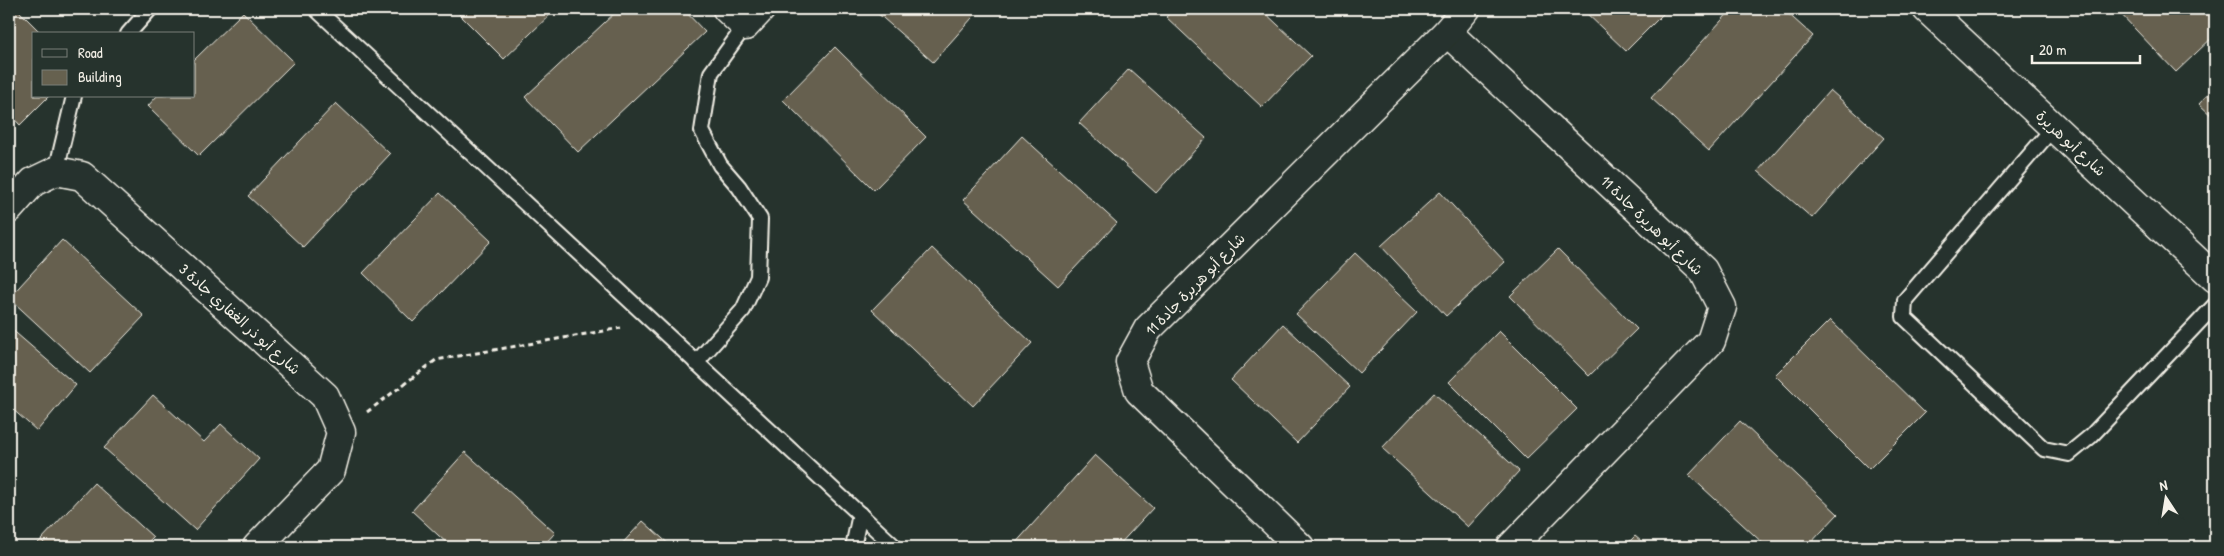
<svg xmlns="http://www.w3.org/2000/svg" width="2224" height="556" viewBox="0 0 2224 556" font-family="'Patrick Hand','Playpen Sans Arabic',sans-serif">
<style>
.building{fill:#66614f;stroke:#f4f1e8}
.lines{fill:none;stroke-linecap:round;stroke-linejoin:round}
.service-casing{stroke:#f4f1e8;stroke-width:18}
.minor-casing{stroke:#f4f1e8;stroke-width:31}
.tertiary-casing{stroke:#f4f1e8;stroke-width:31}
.path{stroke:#f4f1e8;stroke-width:3;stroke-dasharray:5 4;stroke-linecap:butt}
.service{stroke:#26332d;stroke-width:14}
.minor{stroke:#26332d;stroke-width:28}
.tertiary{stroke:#26332d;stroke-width:28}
.labels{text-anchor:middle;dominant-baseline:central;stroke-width:4.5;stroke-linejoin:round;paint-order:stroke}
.street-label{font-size:15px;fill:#f4f1e8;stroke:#26332d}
</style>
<rect width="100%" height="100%" fill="#26332d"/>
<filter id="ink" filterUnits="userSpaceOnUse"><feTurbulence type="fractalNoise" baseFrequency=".02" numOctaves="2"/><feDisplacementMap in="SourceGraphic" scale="10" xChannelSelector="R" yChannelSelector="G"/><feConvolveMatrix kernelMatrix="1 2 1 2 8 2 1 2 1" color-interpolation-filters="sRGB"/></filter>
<g filter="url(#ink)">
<g class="building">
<polygon points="9,9 17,9 42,34 34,34 34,96 49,96 20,125 9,113"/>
<polygon points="454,9 556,9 504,59"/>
<polygon points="619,9 683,9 705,32 578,152 525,97"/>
<polygon points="877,9 980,9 933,62 875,11"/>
<polygon points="1174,9 1261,9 1311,56 1262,107 1166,17"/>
<polygon points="1582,9 1668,9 1626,51"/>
<polygon points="1732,9 1783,9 1813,36 1709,151 1651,98"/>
<polygon points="2116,9 2215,9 2215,35 2176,72"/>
<polygon points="243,12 294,62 199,156 148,106 157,96 194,96 194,60"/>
<polygon points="835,47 926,137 874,190 783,100"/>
<polygon points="1129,69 1206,138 1156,193 1079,123"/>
<polygon points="2215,87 2215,119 2199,104"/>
<polygon points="1830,90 1884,138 1812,218 1758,171"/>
<polygon points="336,103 390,154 303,247 248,196"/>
<polygon points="1022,136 1117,223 1058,286 963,200"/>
<polygon points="1440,192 1505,262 1446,316 1381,246"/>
<polygon points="440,193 491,241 413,322 363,273"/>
<polygon points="62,240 144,316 90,373 9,298"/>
<polygon points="932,248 1032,343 973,406 872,310"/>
<polygon points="1558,249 1637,329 1589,376 1510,296"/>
<polygon points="1355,253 1417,312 1359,373 1296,314"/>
<polygon points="1830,320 1925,413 1869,469 1775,375"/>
<polygon points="1283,324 1350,387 1297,443 1231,380"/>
<polygon points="9,327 76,385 37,431 9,406"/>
<polygon points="1499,331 1577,409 1526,459 1449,382"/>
<polygon points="1434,393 1519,471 1468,527 1382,448"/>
<polygon points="153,395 204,442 221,424 259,459 195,530 104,448"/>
<polygon points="1740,421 1838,514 1807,547 1767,547 1689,475"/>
<polygon points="465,452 555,533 542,547 451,547 412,511"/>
<polygon points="1095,455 1153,508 1117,547 1012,547"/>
<polygon points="94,483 153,537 143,547 48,547 41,540"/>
<polygon points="643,521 672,547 619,547"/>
<polygon points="1635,536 1648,547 1624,547"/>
<polygon points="41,540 48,547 34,547"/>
</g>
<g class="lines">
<g class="service-casing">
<g id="service">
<polyline points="316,9 895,547"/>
<polyline points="128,34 150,9"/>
<polyline points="2054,127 1905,300 1904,317 2044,449 2069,454 2091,436 2215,305"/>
<polyline points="56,171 74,96"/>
<polyline points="696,363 743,310 758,277 760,219 739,187 720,165 702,131 711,73 745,26"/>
<polyline points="853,547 860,514"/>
</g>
</g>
<g class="minor-casing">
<g id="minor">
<polyline points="727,9 745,26 761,9"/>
<polyline points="1447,32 1703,270 1722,307 1711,341 1511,547"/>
<polyline points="9,209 33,182 56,171 82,176 325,396 341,432 331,470 257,547"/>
<polyline points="1300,547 1139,391 1130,362 1148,329 1447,32 1466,9"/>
</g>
</g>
<g class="tertiary-casing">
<polyline id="tertiary" points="1927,9 2215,278"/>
</g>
<polyline class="path" points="367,412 436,360 621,328"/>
<use href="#service" class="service"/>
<use href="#minor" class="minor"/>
<use href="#tertiary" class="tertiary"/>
</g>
</g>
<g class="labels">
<g class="street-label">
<text transform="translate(2071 143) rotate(43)">شارع أبو هريرة</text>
<text transform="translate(1652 225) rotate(44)">شارع أبو هريرة جادة 11</text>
<text transform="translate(1195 284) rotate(-46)">شارع أبو هريرة جادة 11</text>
<text transform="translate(240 319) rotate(42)">شارع أبو ذر الغفاري جادة 3</text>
</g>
</g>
<rect width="2224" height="556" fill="none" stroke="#26332d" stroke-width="30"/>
<rect x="15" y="15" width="2194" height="526" fill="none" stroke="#f4f1e8" stroke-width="2" filter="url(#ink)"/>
<rect x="32" y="32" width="162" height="65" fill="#26332d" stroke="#787f78"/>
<rect x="42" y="49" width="25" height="8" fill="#26332d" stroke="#787f78"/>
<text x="78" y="58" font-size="15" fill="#f4f1e8">Road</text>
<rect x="42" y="70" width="25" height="15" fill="#66614f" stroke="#787f78"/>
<text x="78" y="82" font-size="15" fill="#f4f1e8">Building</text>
<g transform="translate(2166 498) rotate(348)" stroke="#26332d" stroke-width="4" paint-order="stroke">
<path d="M0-4L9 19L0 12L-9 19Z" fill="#f4f1e8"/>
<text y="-8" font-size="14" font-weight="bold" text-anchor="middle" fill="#f4f1e8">N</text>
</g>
<path d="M2032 55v8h108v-8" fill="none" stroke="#f4f1e8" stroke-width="2.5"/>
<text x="2039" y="55" font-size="15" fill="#f4f1e8" stroke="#26332d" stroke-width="4" paint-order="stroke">20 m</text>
</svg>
